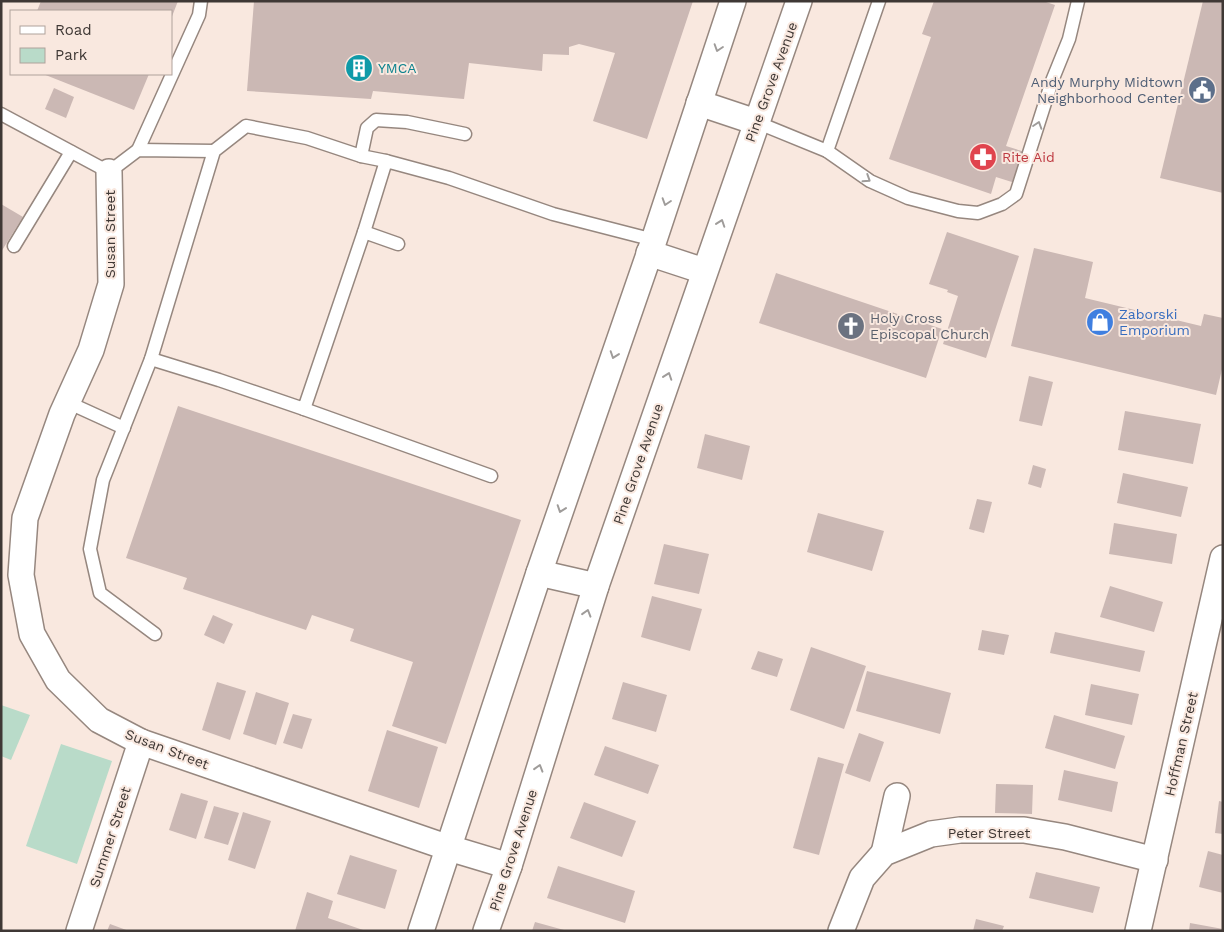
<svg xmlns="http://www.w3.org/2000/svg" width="1224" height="932" viewBox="0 0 1224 932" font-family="'Work Sans',sans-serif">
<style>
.green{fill:#b9dbc9}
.building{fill:#cbb8b4}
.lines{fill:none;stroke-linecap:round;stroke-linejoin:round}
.lane-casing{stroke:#96877f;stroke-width:15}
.street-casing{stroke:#96877f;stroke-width:28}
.lane{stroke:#fff;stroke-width:12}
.street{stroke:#fff;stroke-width:25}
.oneway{stroke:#9f9c9a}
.labels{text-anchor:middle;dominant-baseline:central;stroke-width:4;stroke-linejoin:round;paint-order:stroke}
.culture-label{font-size:14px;fill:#0d838f;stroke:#f9e8df;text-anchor:start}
.street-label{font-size:14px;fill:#3f3835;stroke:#f9e8df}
.service-label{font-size:14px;fill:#4e5e75;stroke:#f9e8df;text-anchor:end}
.health-label{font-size:14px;fill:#be3a42;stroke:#f9e8df;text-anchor:start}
.shop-label{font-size:14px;fill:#366cbe;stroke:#f9e8df;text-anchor:start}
.worship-label{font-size:14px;fill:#5b616d;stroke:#f9e8df;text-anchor:start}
</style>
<rect width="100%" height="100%" fill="#f9e8df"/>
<g class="green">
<polygon points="1,705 30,715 11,760 1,756"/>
<polygon points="61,744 112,761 77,864 26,846"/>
</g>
<g class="building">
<polygon points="41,1 178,1 171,19 171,11 37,11"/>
<polygon points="254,1 693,1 647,139 593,121 615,53 579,44 569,47 569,55 543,54 542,71 469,63 464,99 373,91 371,99 247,91"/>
<polygon points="934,1 1043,1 1055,5 1006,146 1025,152 1015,183 996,177 991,194 889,159 931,37 922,34"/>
<polygon points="1203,1 1223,1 1223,193 1160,178"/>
<polygon points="43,74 149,74 134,110"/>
<polygon points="54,88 74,97 66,118 45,109"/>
<polygon points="1,204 23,217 1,252"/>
<polygon points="947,232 1019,256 986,358 943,344 958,296 947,292 948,290 929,284"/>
<polygon points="1034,248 1093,262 1085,298 1201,326 1204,314 1223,318 1223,365 1216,395 1011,346"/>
<polygon points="776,273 942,329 926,378 759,323"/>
<polygon points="1029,376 1053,382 1042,426 1019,421"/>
<polygon points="178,406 521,520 446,744 392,726 413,662 350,641 354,629 312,615 306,630 183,589 187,578 126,558"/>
<polygon points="1125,411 1201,424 1193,464 1118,450"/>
<polygon points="705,434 750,446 742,480 697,468"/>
<polygon points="1033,465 1046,469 1041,488 1028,484"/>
<polygon points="1123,473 1188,487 1181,517 1117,503"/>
<polygon points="977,499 992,502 984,533 969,529"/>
<polygon points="818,513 884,531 872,571 807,552"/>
<polygon points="1114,523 1177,534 1172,564 1109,554"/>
<polygon points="664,544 709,554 699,594 654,584"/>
<polygon points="1110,586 1163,602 1154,632 1100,617"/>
<polygon points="652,596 702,609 690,651 641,637"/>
<polygon points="213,615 233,624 224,644 204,635"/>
<polygon points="982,630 1009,635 1004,655 978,650"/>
<polygon points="1055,632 1145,651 1140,672 1050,653"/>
<polygon points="811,647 866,666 844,729 790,710"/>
<polygon points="758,651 783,659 777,677 751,669"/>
<polygon points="867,671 951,693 940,734 856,711"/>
<polygon points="217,682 246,691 230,740 202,730"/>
<polygon points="623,682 667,695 656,732 612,719"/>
<polygon points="1091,684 1139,694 1132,725 1085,715"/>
<polygon points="256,692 289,703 276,745 243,734"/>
<polygon points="293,714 312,719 302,749 283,743"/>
<polygon points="1054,715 1125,736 1115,769 1045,748"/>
<polygon points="387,730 438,747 419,808 368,791"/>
<polygon points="859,733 884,742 870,782 845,773"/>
<polygon points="605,746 659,765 648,794 594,775"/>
<polygon points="818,757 844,764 819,855 793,848"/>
<polygon points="1064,770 1118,782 1112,812 1058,800"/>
<polygon points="996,784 1033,785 1032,814 995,813"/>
<polygon points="181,793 208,801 196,839 169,830"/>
<polygon points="1219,801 1223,802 1223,834 1215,833"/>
<polygon points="584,802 636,821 622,857 570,838"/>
<polygon points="214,806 239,813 228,845 204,838"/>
<polygon points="243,812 271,821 255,869 228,860"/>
<polygon points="1208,851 1223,855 1223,893 1199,887"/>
<polygon points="350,855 397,870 385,909 337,894"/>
<polygon points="558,866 635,891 625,923 547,898"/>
<polygon points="1036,872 1100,887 1093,913 1029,898"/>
<polygon points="307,892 333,901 328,918 366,931 295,931"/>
<polygon points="976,919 1004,926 1002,931 973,931"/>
<polygon points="535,922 564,930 564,931 532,931"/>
<polygon points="1190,923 1223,929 1223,931 1189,931"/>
<polygon points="110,924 129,931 107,931"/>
</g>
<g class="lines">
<g class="lane-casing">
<g id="lane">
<polyline points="1,114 109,172 138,150 214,151"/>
<polyline points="756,122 827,151 870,181 908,198 958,211 978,213 1002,204 1016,194 1052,81 1069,39 1078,1"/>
<polyline points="138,150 199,15 201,1"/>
<polyline points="827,151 879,1"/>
<polyline points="361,156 367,128 376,120 407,122 465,134"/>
<polyline points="364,232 398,244"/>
<polyline points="14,246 71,152"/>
<polyline points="151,359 219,380 304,409 364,232 386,161 449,178 553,214 654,240"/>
<polyline points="67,402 124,428"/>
<polyline points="304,409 491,476"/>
<polyline points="155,634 100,593 90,549 103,480 151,359 214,151 246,126 307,138 361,156 386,161"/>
</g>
</g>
<g class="street-casing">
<g id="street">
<polyline points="699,103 756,122"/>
<polyline points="109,172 111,284 91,350 62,414 25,518 21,575 32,634 58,680 99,720 141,742 449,848 509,866"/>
<polyline points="649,253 704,271"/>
<polyline points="539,573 596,586"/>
<polyline points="884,853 897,796"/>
<polyline points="79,931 141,742"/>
<polyline points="421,931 539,573 654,240 733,1"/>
<polyline points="486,931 509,866 596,586 799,1"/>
<polyline points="841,931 862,878 884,853 931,834 960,830 1024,830 1065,837 1155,860"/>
<polyline points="1138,931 1223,558"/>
</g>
</g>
<use href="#lane" class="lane"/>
<use href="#street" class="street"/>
</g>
<defs><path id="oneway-chevron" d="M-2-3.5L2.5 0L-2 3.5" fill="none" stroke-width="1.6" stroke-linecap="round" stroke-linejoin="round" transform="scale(1.25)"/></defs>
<g class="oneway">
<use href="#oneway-chevron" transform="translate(718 48) rotate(108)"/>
<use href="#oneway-chevron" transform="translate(1038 125) rotate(-72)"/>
<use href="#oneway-chevron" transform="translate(867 179) rotate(33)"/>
<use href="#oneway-chevron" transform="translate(666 202) rotate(108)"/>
<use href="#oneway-chevron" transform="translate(721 223) rotate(-71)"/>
<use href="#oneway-chevron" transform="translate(614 355) rotate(109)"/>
<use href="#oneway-chevron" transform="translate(668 376) rotate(-71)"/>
<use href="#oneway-chevron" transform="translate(561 509) rotate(109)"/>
<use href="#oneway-chevron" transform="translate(587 613) rotate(-73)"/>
<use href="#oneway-chevron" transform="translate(539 768) rotate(-73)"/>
</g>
<defs>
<g id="building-disc" transform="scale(1.4375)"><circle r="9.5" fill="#0f9aa8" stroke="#f9e8df"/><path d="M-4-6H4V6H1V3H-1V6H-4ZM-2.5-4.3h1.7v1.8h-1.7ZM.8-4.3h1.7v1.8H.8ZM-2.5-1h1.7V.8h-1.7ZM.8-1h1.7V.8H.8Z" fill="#fff"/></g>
<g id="civic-disc" transform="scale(1.4375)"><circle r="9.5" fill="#5c6f8a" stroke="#f9e8df"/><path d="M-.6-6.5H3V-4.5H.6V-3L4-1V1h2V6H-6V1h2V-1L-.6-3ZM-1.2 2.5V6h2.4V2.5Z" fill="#fff"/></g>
<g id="pharmacy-disc" transform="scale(1.4375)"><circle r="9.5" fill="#e0444e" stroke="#f9e8df"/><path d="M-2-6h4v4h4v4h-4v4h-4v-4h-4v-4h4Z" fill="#fff"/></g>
<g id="shop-disc" transform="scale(1.4375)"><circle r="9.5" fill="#3f7fe0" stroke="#f9e8df"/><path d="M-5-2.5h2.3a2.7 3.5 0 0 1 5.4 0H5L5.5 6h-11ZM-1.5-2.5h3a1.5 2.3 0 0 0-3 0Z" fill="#fff"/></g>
<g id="church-disc" transform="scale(1.4375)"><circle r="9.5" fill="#6b7280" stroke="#f9e8df"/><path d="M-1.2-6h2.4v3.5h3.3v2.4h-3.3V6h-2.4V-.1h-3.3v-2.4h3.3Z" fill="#fff"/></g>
</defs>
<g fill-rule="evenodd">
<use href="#building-disc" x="359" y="68"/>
<use href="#civic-disc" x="1202" y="90"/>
<use href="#pharmacy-disc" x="983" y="157"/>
<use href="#shop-disc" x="1100" y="322"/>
<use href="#church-disc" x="851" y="326"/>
</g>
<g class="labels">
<g class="culture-label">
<text x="378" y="68">YMCA</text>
</g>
<g class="street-label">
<text transform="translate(771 82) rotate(-70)">Pine Grove Avenue</text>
<text transform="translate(110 234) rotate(-90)">Susan Street</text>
<text transform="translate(638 464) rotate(-71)">Pine Grove Avenue</text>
<text transform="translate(1181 744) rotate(-77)">Hoffman Street</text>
<text transform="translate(167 749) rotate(21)">Susan Street</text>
<text x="989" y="833">Peter Street</text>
<text transform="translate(110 837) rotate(-72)">Summer Street</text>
<text transform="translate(513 850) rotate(-72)">Pine Grove Avenue</text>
</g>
<g class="service-label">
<text x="1183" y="82">Andy Murphy Midtown<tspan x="1183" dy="16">Neighborhood Center</tspan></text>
</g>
<g class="health-label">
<text x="1002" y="157">Rite Aid</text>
</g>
<g class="shop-label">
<text x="1119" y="314">Zaborski<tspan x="1119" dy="16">Emporium</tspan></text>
</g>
<g class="worship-label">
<text x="870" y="318">Holy Cross<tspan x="870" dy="16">Episcopal Church</tspan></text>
</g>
</g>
<rect width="1224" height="932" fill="none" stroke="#3f3835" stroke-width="5"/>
<rect x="10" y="10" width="162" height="65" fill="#f9e8df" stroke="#afa29b"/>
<rect x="20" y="26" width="25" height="8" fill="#ffffff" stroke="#afa29b"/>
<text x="55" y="35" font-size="15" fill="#3f3835">Road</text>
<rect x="20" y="48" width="25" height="15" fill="#b9dbc9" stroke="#afa29b"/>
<text x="55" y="60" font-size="15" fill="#3f3835">Park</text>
</svg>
